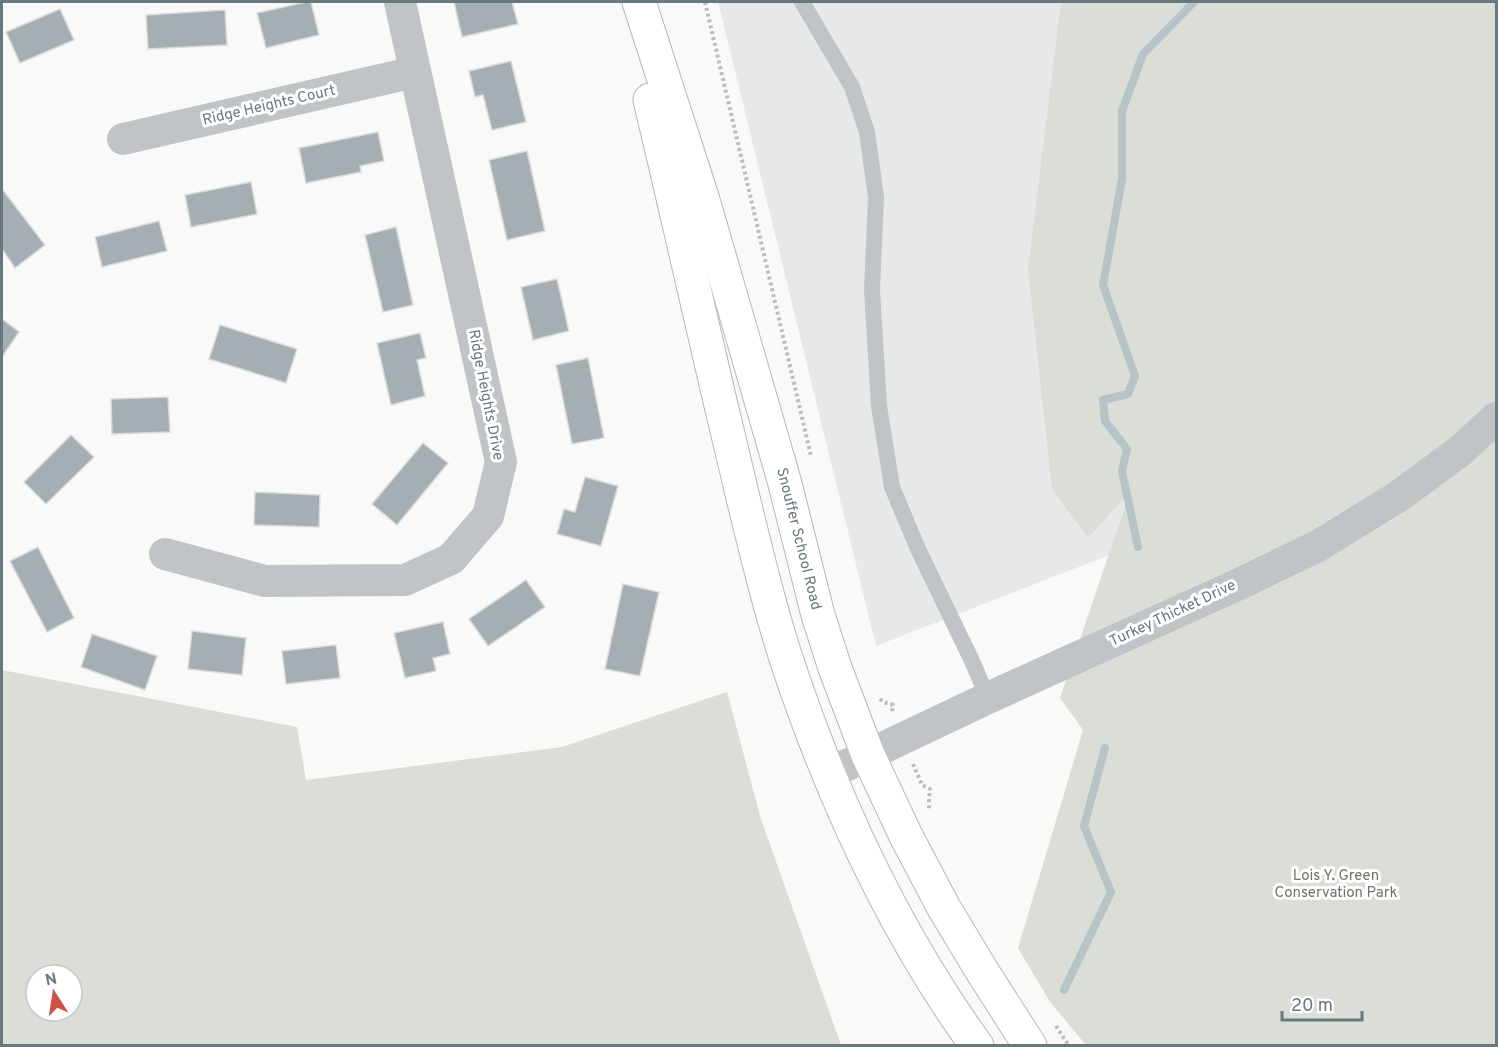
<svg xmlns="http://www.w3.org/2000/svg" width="1498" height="1047" viewBox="0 0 1498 1047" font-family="Overpass,sans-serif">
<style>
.built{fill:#e7e9e8}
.green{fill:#daded7;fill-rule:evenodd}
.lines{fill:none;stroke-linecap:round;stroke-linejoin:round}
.stream{stroke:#b7c3c6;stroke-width:8}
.building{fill:#a5aeb2;stroke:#dbdbda;stroke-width:1.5}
.secondary-casing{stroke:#b2b9bc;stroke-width:35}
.path{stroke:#babec0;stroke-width:4;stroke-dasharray:3 3;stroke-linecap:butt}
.lane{stroke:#c0c4c7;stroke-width:16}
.street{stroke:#c0c4c7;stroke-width:32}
.secondary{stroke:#fff;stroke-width:33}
.labels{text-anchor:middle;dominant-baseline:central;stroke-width:6;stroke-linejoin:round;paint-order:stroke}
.street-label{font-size:15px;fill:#68787f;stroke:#fff}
.park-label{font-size:15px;fill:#6c7866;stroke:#fff}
</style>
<rect width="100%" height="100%" fill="#f9f9f8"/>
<polygon class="built" points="718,2 1496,2 1235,506 876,646"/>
<g class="green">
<polygon points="1061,2 1496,2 1496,1045 1086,1045 1050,1002 1018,948 1083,730 1060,698 1130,492 1088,538 1052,489 1028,269"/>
<path d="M2,670L297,727L306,780L562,747L727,692L761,819L841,1045H2ZM36,975H72V1011H36Z"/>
</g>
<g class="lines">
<g class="stream">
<polyline points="1138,547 1122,471 1127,449 1105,421 1103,400 1128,394 1135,376 1103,285 1122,179 1122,111 1143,54 1194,2"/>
<polyline points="1064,990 1111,892 1084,826 1105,748"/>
</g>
</g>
<g class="building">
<polygon points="306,2 311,2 319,35 266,48 257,13"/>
<polygon points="454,2 512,2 518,24 462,37"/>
<polygon points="60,9 74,40 20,63 6,32"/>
<polygon points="225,10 227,45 148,49 146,15"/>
<polygon points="511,61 526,122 492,130 483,95 475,97 469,71"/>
<polygon points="378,132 384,161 360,166 361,172 306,183 299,148"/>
<polygon points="527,151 545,231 507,240 489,160"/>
<polygon points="251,182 257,214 191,227 185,195"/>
<polygon points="2,189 45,245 15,268 2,249"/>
<polygon points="159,221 167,251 102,267 95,237"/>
<polygon points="396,227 413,305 383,312 365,235"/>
<polygon points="557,279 569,331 533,340 521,287"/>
<polygon points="2,319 19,332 2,357"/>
<polygon points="220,325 297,349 286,383 209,359"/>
<polygon points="420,333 426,358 417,360 425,396 391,405 377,343"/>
<polygon points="588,358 604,438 572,444 556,365"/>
<polygon points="168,397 170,432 112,434 111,399"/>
<polygon points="71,435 94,457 46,504 24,482"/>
<polygon points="423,443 448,463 397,525 372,504"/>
<polygon points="585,477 618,486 601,546 557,534 564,509 575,512"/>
<polygon points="255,492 320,495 319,527 254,525"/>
<polygon points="38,547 74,618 47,632 10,561"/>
<polygon points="526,580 545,607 488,646 469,619"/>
<polygon points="623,584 659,592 640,676 605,669"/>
<polygon points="443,622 450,654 433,658 436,671 405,678 394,633"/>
<polygon points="192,631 246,638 242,675 188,669"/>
<polygon points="92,634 157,656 145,690 81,667"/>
<polygon points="336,645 340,678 286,684 282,651"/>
</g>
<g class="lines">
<g class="secondary-casing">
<g id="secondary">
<polyline points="639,2 703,200 784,480 818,615 835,668 868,755 906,836 944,908 982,971 1030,1046"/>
<path d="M650,100C674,200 697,300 720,401C738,475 754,549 775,622C786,661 800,700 814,737C856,847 908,951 977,1046"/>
</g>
</g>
<g class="path">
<polyline points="705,2 811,456"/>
<polyline points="880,699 883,702 893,705 892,712"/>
<polyline points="913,764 922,785 930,789 929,800 929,811"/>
<polyline points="1056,1026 1069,1046"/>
</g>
<polyline class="lane" points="802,2 852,87 867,132 876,197 872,290 879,406 892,487 918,549 972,661 988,698"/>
<g class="street">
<polyline points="123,139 415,72"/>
<polyline points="165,554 265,581 405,580 451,559 488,516 501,462 400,2"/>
<polyline points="828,774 988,698 1237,585 1318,546 1399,496 1460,451 1496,418"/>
</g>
<use href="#secondary" class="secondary"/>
</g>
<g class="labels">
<g class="street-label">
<text transform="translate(269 106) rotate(-13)">Ridge Heights Court</text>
<text transform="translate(485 395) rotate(79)">Ridge Heights Drive</text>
<text transform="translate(798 539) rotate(76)">Snouffer School Road</text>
<text transform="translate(1173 614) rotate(-25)">Turkey Thicket Drive</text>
</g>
<g class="park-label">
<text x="1336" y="876">Lois Y. Green<tspan x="1336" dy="17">Conservation Park</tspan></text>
</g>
</g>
<rect width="1498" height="1047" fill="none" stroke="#68787f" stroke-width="6"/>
<g transform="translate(54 993) rotate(348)"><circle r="28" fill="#ffffff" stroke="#c3c9cc" stroke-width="1.5"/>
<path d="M0-4.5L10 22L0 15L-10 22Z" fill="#cd5244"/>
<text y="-9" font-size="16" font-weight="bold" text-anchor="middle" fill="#68787f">N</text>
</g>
<path d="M1282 1011v9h80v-9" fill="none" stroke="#68787f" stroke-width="3"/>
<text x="1291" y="1011" font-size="18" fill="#68787f" stroke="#ffffff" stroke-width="4.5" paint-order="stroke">20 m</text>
</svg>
